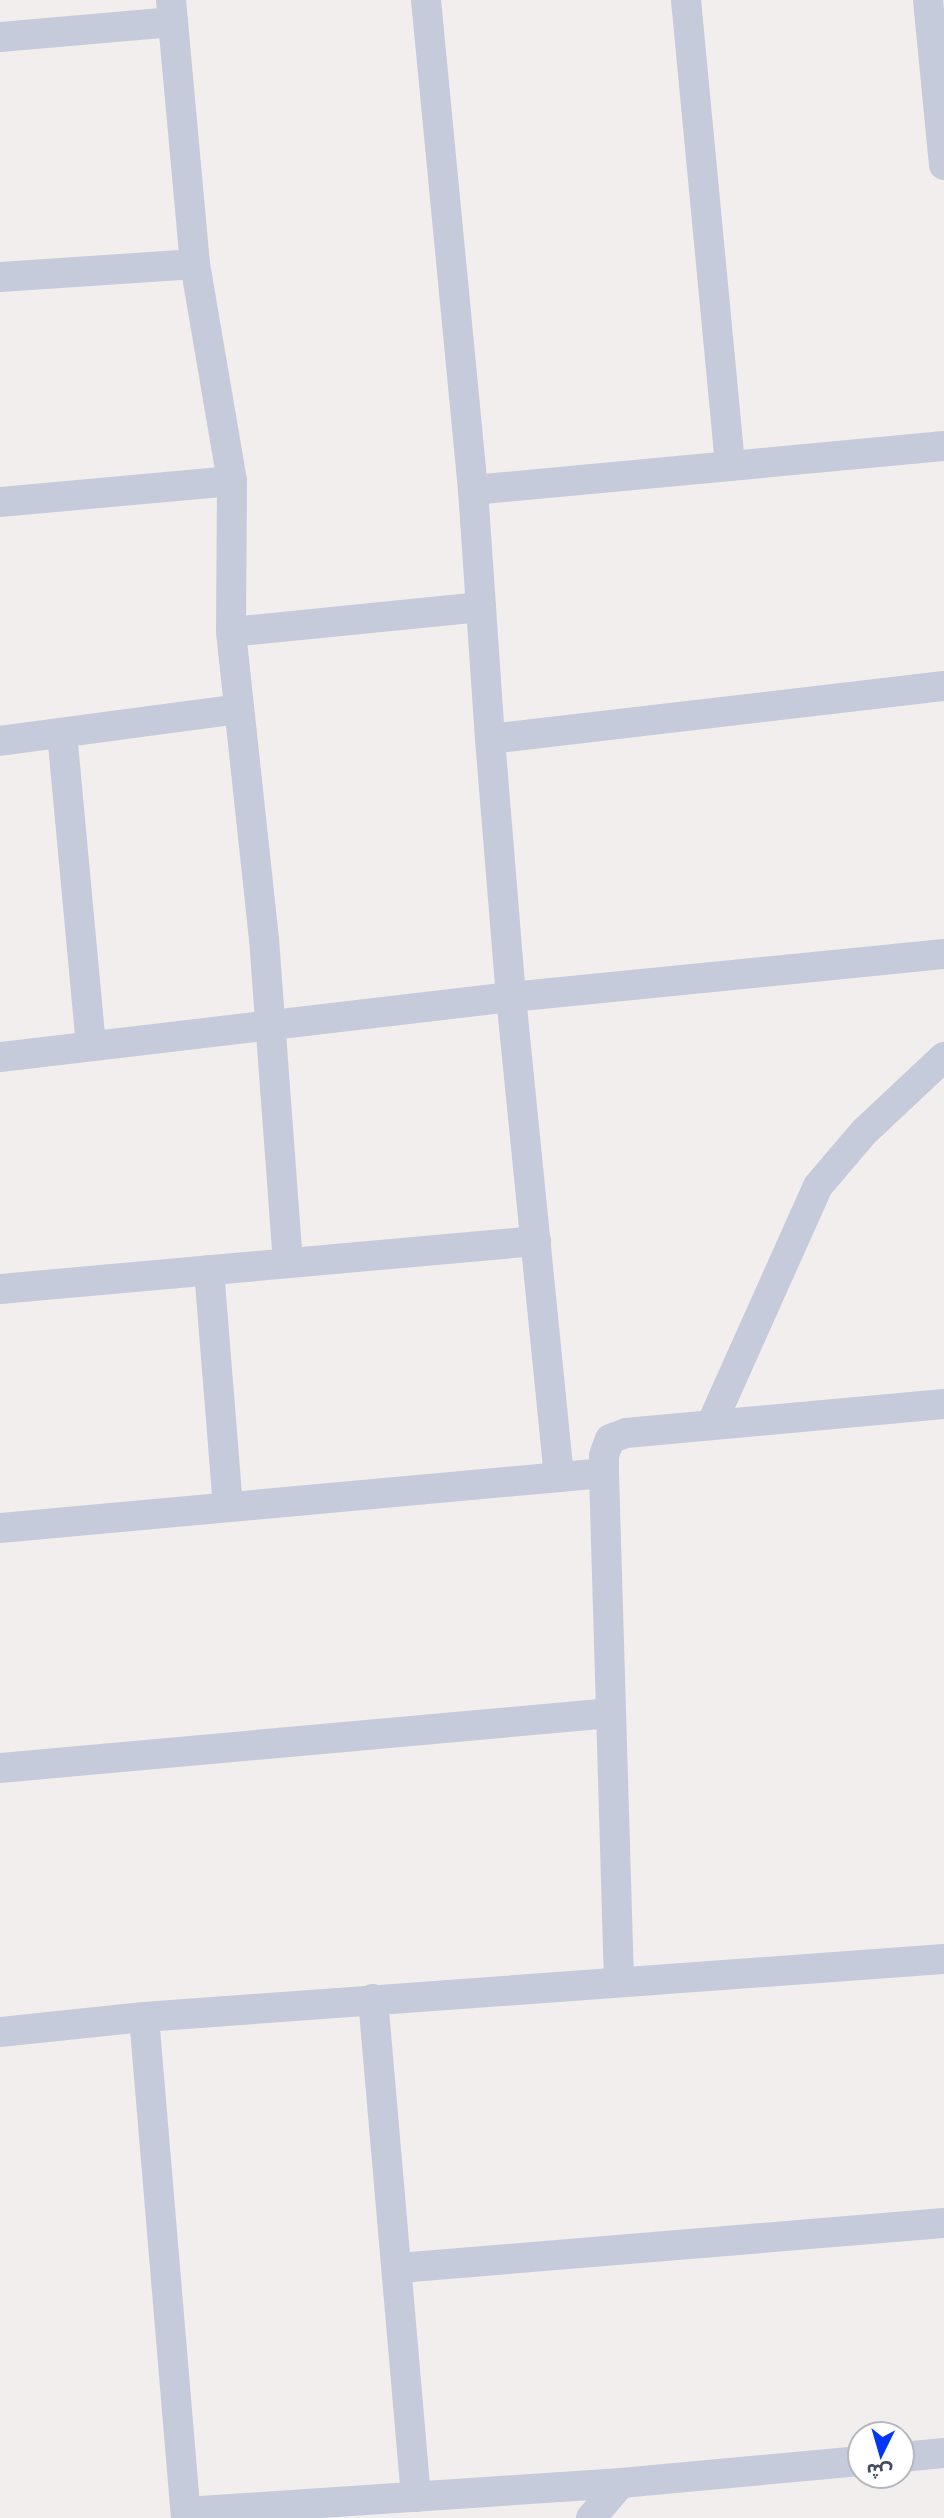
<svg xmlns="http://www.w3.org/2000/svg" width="944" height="2518" viewBox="0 0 944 2518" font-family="Cabin,'Noto Sans Arabic',sans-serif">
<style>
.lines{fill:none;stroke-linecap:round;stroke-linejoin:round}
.street{stroke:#c5cbda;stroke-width:30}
</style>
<rect width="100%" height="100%" fill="#f1eeed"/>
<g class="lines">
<g class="street">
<polyline points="171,0 195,264 232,481 231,632 264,939 288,1263"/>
<polyline points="426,0 473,490 490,739 511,997 559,1477"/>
<polyline points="686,0 730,464"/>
<polyline points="928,0 944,165"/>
<polyline points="0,37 173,22"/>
<polyline points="0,277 195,264"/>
<polyline points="473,490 944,446"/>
<polyline points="0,502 232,481"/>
<polyline points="231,632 481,607"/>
<polyline points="62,733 91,1046"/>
<polyline points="490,739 944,686"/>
<polyline points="0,741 239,709"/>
<polyline points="0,1057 511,997 944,954"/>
<polyline points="209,1270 228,1507"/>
<polyline points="0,1289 536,1241"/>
<polyline points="711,1425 818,1186 864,1132 944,1057"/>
<polyline points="0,1528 604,1473"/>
<polyline points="0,1768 611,1713"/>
<polyline points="619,1982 604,1473 604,1455 610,1439 626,1433 944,1404"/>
<polyline points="373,1999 416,2497"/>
<polyline points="144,2017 186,2518"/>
<polyline points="0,2032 144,2017 944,1959"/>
<polyline points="399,2268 944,2223"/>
<polyline points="902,2457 944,2453"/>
<polyline points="186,2512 621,2483 860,2461"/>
<polyline points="591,2518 621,2483"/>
</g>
</g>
<g transform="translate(881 2455) rotate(185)"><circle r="33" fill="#ffffff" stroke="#b4b7be" stroke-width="2"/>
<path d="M0-5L12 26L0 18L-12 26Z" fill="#0336f5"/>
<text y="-10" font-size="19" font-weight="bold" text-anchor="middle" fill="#444b5d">ش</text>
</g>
</svg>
